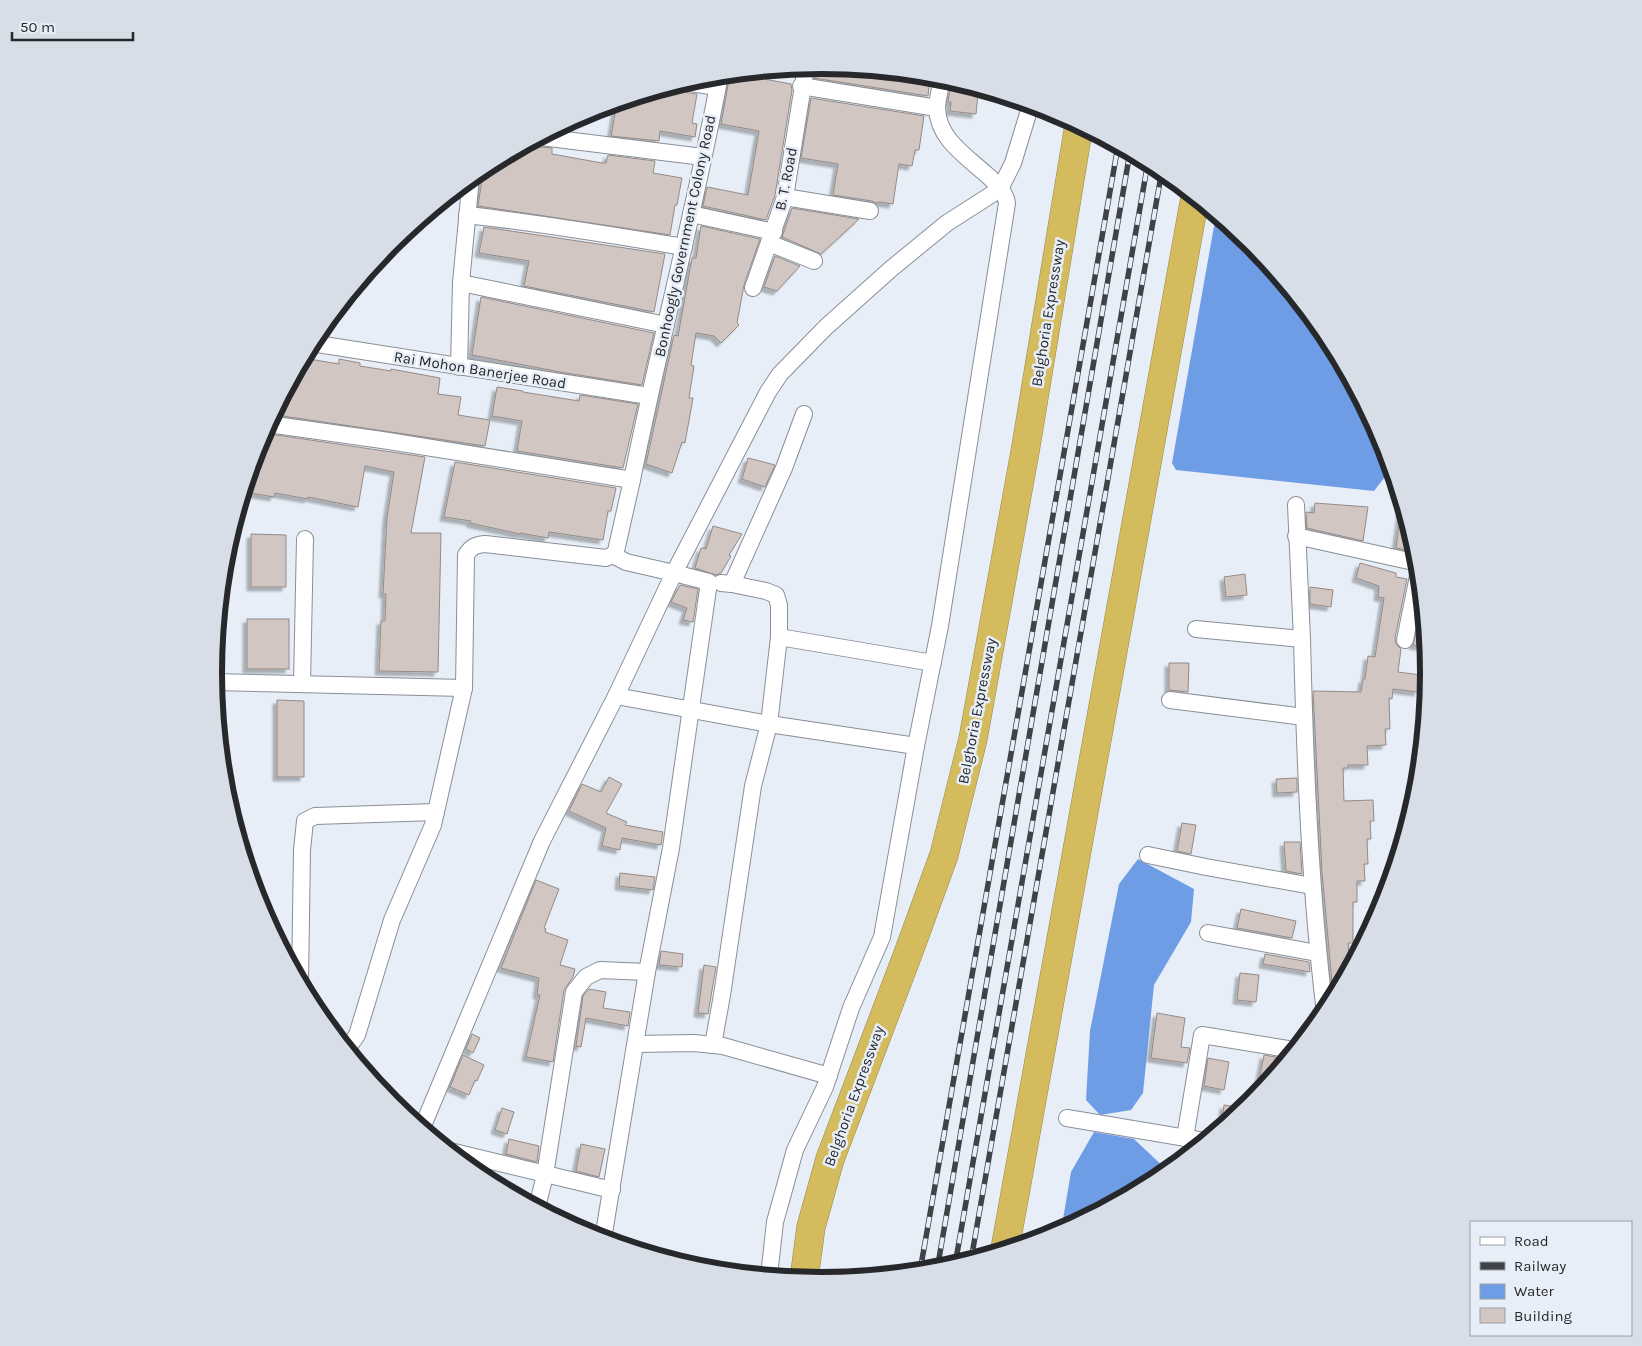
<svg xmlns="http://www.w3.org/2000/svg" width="1642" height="1346" viewBox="0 0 1642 1346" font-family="Karla,sans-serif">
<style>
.water{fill:#6f9de5}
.building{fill:#d1c6c2;stroke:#948a86;filter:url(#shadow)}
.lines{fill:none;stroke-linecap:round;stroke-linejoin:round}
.street-casing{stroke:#898f97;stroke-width:18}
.highway-casing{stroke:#97884c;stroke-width:29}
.street{stroke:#fff;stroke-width:16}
.highway{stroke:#d4bb5d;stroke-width:28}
.rail-casing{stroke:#3f4246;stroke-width:5.5}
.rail{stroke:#e7eef7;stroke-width:4;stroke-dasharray:11;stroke-linecap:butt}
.labels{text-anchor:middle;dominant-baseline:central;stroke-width:5;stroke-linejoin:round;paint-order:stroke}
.street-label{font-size:15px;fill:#26282b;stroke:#e7eef7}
.rim{fill:none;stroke:#26282b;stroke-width:6}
</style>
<defs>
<filter id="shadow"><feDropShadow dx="-4" dy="4" stdDeviation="1" flood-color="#0004"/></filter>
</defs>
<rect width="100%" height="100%" fill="#e7eef7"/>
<g class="water">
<polygon points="1216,215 1251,243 1327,335 1383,441 1391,469 1374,491 1176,470 1172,463"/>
<polygon points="1138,859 1194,889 1191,922 1154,985 1143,1093 1131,1110 1100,1115 1086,1100 1090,1031 1119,884"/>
<polygon points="1094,1132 1134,1139 1168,1171 1159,1179 1061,1231 1071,1172"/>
</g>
<g class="building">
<polygon points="816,67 857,70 857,69 930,76 928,96 814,78"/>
<polygon points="748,72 748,76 791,84 792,90 775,195 766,220 703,206 707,187 748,195 759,131 721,124 730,74"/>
<polygon points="671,86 677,87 683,92 697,94 692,123 697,124 695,137 660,131 659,141 611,136 617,103"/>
<polygon points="950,89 978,93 976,114 950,111 951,102 948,102"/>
<polygon points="811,98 924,116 919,150 915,150 912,166 899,164 893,204 879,202 876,203 872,201 833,195 838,164 801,158"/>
<polygon points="532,141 539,147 552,148 552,154 602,163 606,163 608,155 655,161 653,173 682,178 677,205 675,205 670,235 478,206 484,167"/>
<polygon points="792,208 859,219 821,254 782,237"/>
<polygon points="701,226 760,239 744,285 737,323 739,325 721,343 714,336 696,333 691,365 694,366 689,398 693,398 685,443 682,442 672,473 646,464 674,335 678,336 692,258 696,258"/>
<polygon points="484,227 665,254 654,312 524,286 529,261 479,253"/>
<polygon points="775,256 800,266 777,291 764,287"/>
<polygon points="481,297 654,333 642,385 560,372 472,355"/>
<polygon points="303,358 339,364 339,359 360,363 360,366 391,371 391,369 440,378 438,394 461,397 458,415 490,420 485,446 276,415 277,407"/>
<polygon points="497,387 523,391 523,392 579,401 580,395 638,404 623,468 517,451 522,421 492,416"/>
<polygon points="263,433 425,457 411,533 441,533 438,672 379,671 381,621 385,621 386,594 383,594 387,518 394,472 365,466 358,507 308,497 308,499 275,493 274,497 244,492 259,440"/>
<polygon points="748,458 775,465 765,487 742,479"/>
<polygon points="455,462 616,488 611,511 608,511 603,540 549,532 548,538 520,533 520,534 470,523 471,521 444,517"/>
<polygon points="1315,503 1368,507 1363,541 1307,528 1306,512 1314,513"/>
<polygon points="1402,504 1411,533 1417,552 1396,548"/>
<polygon points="713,526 742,534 729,555 731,556 721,573 716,575 695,568 701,548 706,549"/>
<polygon points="251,534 286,535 286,587 251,587"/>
<polygon points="1360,563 1396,573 1396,577 1407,579 1395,638 1396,644 1401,649 1398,672 1421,675 1418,692 1393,689 1392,699 1389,698 1390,729 1385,729 1386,745 1367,746 1368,765 1348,765 1348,768 1343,768 1344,801 1373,800 1374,821 1370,821 1371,839 1367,839 1368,864 1364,864 1365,881 1357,881 1357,902 1353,902 1353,943 1348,943 1350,968 1342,981 1332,982 1322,872 1313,691 1361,692 1363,679 1365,679 1368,656 1375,657 1384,598 1378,597 1379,586 1356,578"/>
<polygon points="1245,574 1247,595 1226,597 1224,577"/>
<polygon points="680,585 698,589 693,622 683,620 687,608 671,602"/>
<polygon points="1310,587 1333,590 1331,607 1310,604"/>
<polygon points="1422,605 1423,611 1426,647 1413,645"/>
<rect x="247" y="619" width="42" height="50"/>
<polygon points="1169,663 1189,663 1188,692 1169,690"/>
<polygon points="277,700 304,701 304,777 277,777"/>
<polygon points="609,777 622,784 606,813 627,822 625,825 663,832 661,845 622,838 620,850 602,846 606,828 569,811 582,784 601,792"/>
<polygon points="1297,778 1297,792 1277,793 1276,779"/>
<polygon points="1182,823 1196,825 1191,854 1177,851"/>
<polygon points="1284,842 1300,842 1302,874 1286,871"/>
<polygon points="620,873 655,877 653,890 619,886"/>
<polygon points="536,880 559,889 544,928 546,929 545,932 568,940 560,965 575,969 573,977 564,990 553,1062 526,1057 540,995 537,995 539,978 501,968"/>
<polygon points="1241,909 1296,921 1292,938 1237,928"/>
<polygon points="661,951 683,954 682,967 659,965"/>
<polygon points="1265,954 1309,962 1310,972 1263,964"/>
<polygon points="704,965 716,967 708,1014 698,1013"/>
<polygon points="1240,973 1259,975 1256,1002 1237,1000"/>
<polygon points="589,989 606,992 603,1008 630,1012 628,1026 586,1018 581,1047 576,1046 583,996"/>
<polygon points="1157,1013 1185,1018 1181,1047 1190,1048 1187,1063 1151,1058"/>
<polygon points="472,1034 480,1038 473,1053 466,1049"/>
<polygon points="463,1055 484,1065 477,1081 475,1080 469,1095 450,1087"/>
<polygon points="1264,1055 1287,1059 1256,1096"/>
<polygon points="1208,1058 1229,1062 1224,1090 1204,1086"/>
<polygon points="1224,1105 1245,1108 1221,1128"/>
<polygon points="502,1108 514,1112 507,1134 495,1130"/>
<polygon points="509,1139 539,1146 537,1162 506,1154"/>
<polygon points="581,1144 605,1149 599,1177 576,1171"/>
</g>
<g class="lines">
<g class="street-casing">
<g id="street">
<polyline points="685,82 717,87"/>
<polyline points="801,86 937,108"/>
<polyline points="541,137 703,157"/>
<polyline points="785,197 870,211"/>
<polyline points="691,214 774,232"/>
<path d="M467,215C539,223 612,235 684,247"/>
<polyline points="769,243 814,261"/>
<polyline points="461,283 666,325"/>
<polyline points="753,288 785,197 806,67"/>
<polyline points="311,343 649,396"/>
<polyline points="459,367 461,283 471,177"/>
<path d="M268,424L382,440L632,480C659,344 695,211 720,75"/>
<polyline points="1296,505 1302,639"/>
<polyline points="1296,536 1418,563"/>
<polyline points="721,583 732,584 784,468 804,414"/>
<path d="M1196,629L1302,639C1305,764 1310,889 1325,1013"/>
<polyline points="779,637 933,663"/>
<polyline points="1405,640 1419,571"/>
<path d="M214,682L464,688L466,555C471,547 475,545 485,544L606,558L613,555L616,551L632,480"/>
<polyline points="302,684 305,539"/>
<polyline points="616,696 769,724 916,746"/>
<polyline points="1170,700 1304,717"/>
<polyline points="1148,855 1206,867 1312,886"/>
<polyline points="1208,933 1317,953"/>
<polyline points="300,982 302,850 305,821 315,816 436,812"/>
<polyline points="636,1044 694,1043 723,1046 829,1076"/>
<polyline points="713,1045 722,995 753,786 769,724 779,637 779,605 776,595 766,591 732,584"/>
<polyline points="347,1049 357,1035 392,920 433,825 464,688"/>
<polyline points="1067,1118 1204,1141"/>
<polyline points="422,1128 542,841 616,696 674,573 626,562 613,555"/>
<polyline points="1185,1138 1202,1035 1294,1050"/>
<polyline points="450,1151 612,1190"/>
<polyline points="537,1207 545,1175 574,992 586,977 600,970 647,972"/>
<polyline points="603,1239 647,972 671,848 709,582 674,573 768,392 780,374 826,327 892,268 947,223 1000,189 1013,163 1031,104"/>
<path d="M769,1276L775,1222L795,1150L825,1087L851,1008L882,937L916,746L940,626L1007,203C1005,191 996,183 987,175C966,156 938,139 937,108C937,99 941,87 942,77"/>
</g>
</g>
<g class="highway-casing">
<g id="highway">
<polyline points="1005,1249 1195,197"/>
<polyline points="804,1279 811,1227 830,1159 909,951 944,855 973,739 1026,446 1079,125"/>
</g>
</g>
<use href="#street" class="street"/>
<use href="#highway" class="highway"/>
<g class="rail-casing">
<g id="rail">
<polyline points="971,1260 1162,170"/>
<polyline points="955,1265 1148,162"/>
<polyline points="937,1270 1130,152"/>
<polyline points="920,1271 1118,146"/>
</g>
</g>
<use href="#rail" class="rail"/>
</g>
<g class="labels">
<g class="street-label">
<text transform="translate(786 179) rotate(-79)">B. T. Road</text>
<text transform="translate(685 236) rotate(-78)">Bonhoogly Government Colony Road</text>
<text transform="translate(1048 313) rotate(-81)">Belghoria Expressway</text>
<text transform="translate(480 370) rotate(9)">Rai Mohon Banerjee Road</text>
<text transform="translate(977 711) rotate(-79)">Belghoria Expressway</text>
<text transform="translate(854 1096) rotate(-70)">Belghoria Expressway</text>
</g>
</g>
<path d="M0 0H1642V1346H0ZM222 673a599 599 0 1 1 1198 0a599 599 0 1 1-1198 0Z" fill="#d8dee7" fill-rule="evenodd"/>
<path class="rim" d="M222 673a599 599 0 1 1 1198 0a599 599 0 1 1-1198 0Z"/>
<rect x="1470" y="1221" width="162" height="115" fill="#e7eef7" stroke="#9a9fa5"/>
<rect x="1480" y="1237" width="25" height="8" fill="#ffffff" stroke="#9a9fa5"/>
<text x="1514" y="1246" font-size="15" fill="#26282b">Road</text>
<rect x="1480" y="1262" width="25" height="8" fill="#3f4246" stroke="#9a9fa5"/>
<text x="1514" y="1271" font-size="15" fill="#26282b">Railway</text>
<rect x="1480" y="1284" width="25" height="15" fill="#6f9de5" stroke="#9a9fa5"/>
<text x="1514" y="1296" font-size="15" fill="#26282b">Water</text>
<rect x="1480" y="1308" width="25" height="15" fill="#d1c6c2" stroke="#9a9fa5"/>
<text x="1514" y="1321" font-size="15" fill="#26282b">Building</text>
<path d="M12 32v8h121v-8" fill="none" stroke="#26282b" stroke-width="2.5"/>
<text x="20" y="32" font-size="15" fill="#26282b" stroke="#e7eef7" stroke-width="4" paint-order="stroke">50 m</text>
</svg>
